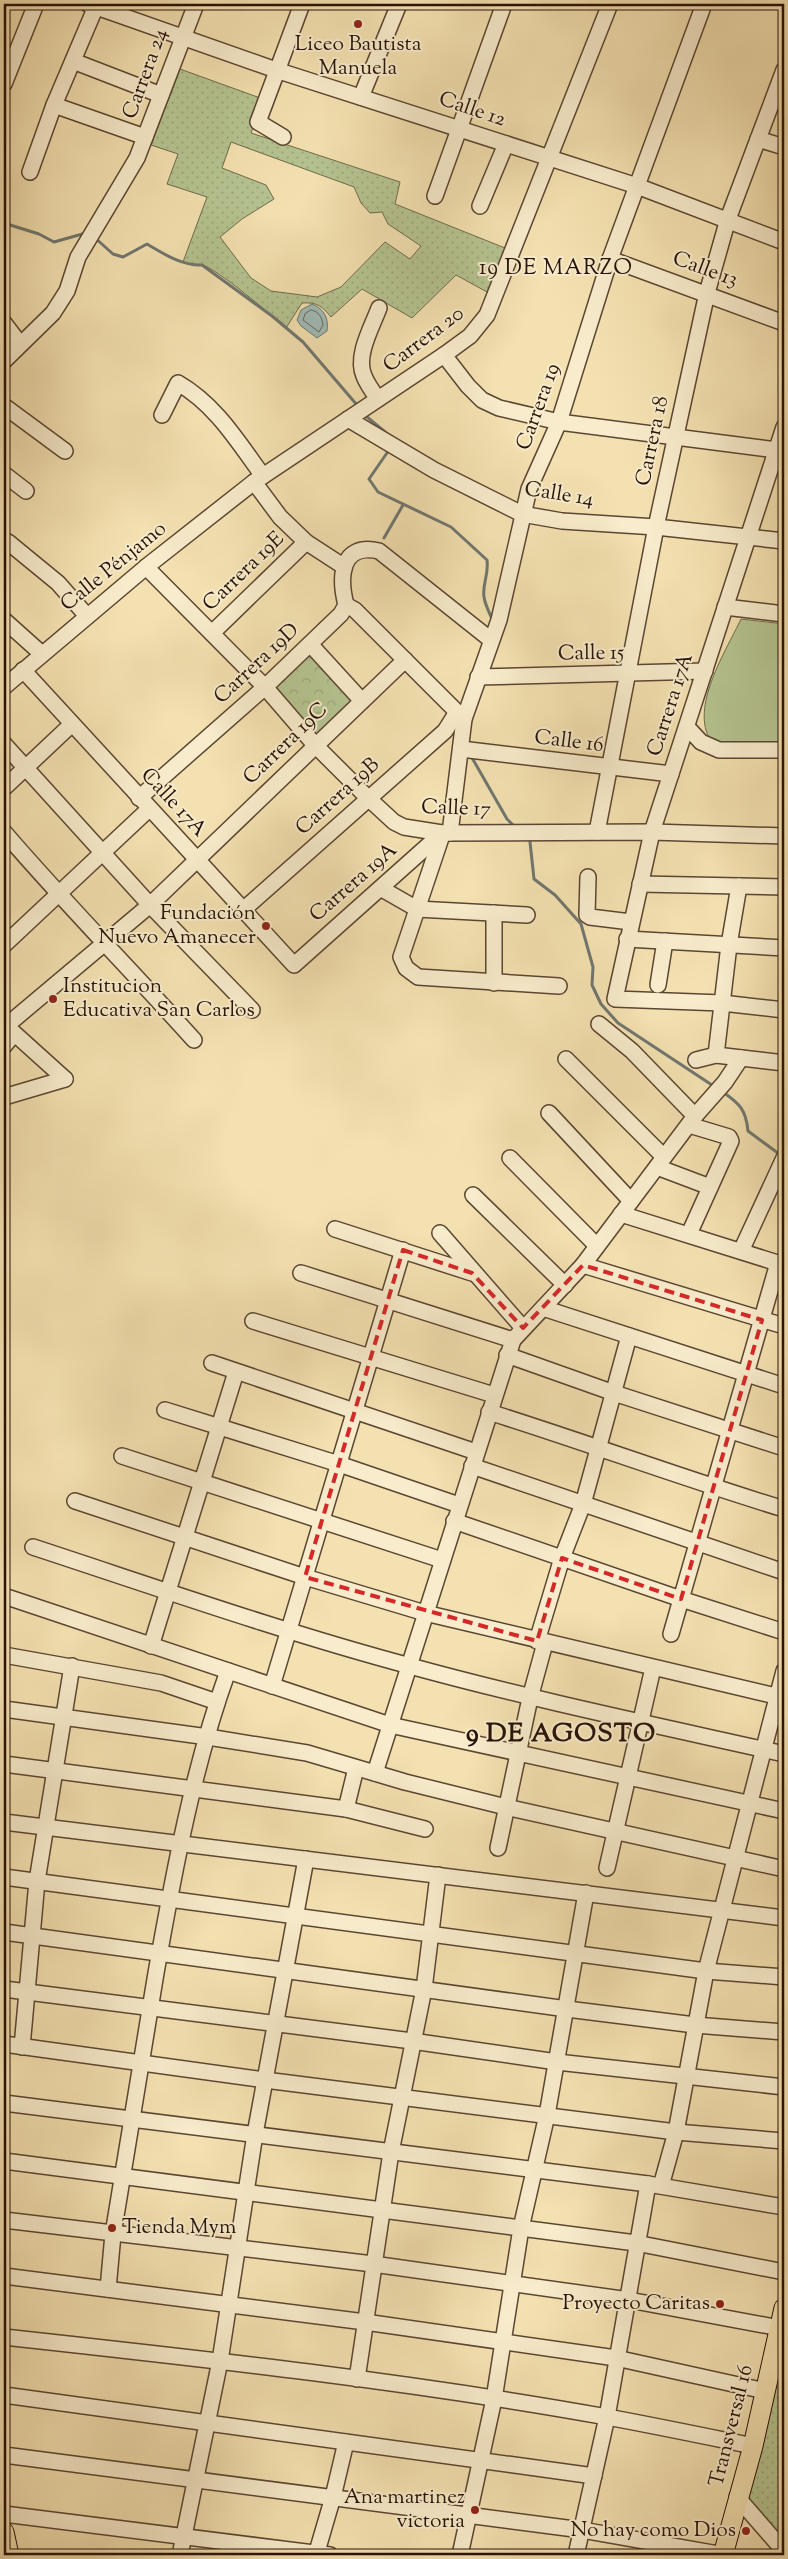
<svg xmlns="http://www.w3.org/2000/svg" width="788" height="2559" viewBox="0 0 788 2559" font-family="'Sorts Mill Goudy',serif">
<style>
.grass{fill:url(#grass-dots);stroke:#6e6b4c;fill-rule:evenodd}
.forest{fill:url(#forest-crowns);stroke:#6e6b4c}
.pitch{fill:#b5c491;stroke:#6e6b4c}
.water{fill:#a0bbb6;stroke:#707770}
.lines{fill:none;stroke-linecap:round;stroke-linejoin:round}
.shore{stroke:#64665e;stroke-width:1}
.stream{stroke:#707770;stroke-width:3}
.minor-casing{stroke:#5b4632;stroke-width:18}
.major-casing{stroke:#281207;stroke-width:21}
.minor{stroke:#f8eccc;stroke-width:15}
.major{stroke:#f4e1b1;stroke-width:19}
.marked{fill:none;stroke:#d62828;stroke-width:4;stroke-dasharray:10 6;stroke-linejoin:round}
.poi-dot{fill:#8f2418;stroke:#f8eccc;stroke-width:2}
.labels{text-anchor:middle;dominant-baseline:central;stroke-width:4;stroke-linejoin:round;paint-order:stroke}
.poi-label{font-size:21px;fill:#281207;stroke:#f8eccc;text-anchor:end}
.street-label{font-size:21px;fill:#281207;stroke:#f8eccc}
.neighbourhood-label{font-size:22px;letter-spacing:1px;fill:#281207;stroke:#f8eccc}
.district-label{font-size:26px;font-weight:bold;letter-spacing:1px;fill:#281207;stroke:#f8eccc}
</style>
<defs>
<pattern id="grass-dots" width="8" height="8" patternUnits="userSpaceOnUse" patternTransform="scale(1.25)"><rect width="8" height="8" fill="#b5c491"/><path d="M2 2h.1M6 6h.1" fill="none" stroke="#9ca77c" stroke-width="1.8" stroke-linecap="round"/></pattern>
<pattern id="forest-crowns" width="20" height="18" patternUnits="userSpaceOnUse" patternTransform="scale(1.25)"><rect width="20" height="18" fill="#b5c491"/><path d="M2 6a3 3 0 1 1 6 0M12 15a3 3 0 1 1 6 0" fill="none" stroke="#9ca77c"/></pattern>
</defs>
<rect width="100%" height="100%" fill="#f4e1b1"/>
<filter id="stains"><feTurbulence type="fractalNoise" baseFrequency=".004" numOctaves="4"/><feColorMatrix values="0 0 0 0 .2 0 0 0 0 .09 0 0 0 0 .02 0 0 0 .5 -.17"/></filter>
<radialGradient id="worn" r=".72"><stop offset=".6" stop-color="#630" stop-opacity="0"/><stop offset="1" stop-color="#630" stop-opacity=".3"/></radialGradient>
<g class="grass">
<path d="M180,69L263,99L251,133L400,182L395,204L505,248L487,292L456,275L412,318L362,289L331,317C322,306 317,302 302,303L286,328C273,316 216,268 202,265C195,264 190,265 183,262L207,197L167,184L178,154L151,145ZM231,142L354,187L361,203L370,213L382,212L388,224L421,246L410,259L385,242L341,287L317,297L271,291L251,278L220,237L242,219L274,199L266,185L222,168Z"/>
<polygon points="784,2348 784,2539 746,2495 756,2472"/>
</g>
<polygon class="forest" points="310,649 358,700 318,738 269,687"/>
<path class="pitch" d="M741,619L784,624V746H739L711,741C689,708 726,651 741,619Z"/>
<g class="water">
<path d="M312,304C324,309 329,318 327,331L317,338L301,326L297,320L301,310Z"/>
<polygon points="229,2549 241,2550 247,2555 223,2555"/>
</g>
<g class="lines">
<path class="shore" d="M311,310C319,311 322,318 323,325L319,332L303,320L305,314Z"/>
<g class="stream">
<polyline points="4,217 7,224 39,234 54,242 86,233"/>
<path d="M94,237L113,254L123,257L147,244C164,254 182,266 202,265L272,316L303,342L357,405"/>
<polyline points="367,417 390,436"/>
<path d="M389,450L369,479L378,492L451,527L487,560C489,575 482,584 484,597C485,605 490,614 493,621"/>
<polyline points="384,538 403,505"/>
<polyline points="471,756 507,819 515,827"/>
<polyline points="530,842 534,879 555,895 581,924 593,967 592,985 601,1004 618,1023 715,1087"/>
<path d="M723,1092C740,1104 746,1110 748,1131L782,1156"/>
</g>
<g class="minor-casing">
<g id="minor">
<polyline points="88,4 276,70 637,186 784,242"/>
<polyline points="73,61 161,95"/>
<polyline points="4,84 36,4"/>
<polyline points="361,97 399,4"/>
<polyline points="54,105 145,137"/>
<polyline points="283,137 258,122 302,4"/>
<polyline points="758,139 784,147"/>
<polyline points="30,172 54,105 97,4"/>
<polyline points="435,196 504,4"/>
<polyline points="480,206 506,144"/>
<polyline points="610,259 784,323"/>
<polyline points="4,323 20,344"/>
<polyline points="444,355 468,386 482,400 499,408 559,422 784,451"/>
<polyline points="4,361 53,313 67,291 78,257 137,158 196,4"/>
<path d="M378,399C373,392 367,384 364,376C355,356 372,327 379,308"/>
<polyline points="4,406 65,451"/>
<path d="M162,415L178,383C216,405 238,442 263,476"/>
<polyline points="348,419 434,470 522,514 562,521 656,527 784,541"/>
<polyline points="784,427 652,832 615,999 722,1003 784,1010"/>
<polyline points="4,474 26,491"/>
<polyline points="254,482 280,517 306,542 343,566"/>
<polyline points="8,542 58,583 87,616"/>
<polyline points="146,567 265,687 315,745 368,798 394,822 404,827 442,833 652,832 784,836"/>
<polyline points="346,605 355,610 464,719"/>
<polyline points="725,607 784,614"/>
<polyline points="4,620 42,654"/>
<polyline points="212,633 306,542"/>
<polyline points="310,644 362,701"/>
<polyline points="23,670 294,965 442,833"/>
<polyline points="478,677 705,671"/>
<polyline points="4,687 146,567 254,482 444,355 470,336 487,315 610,4"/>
<polyline points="687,727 701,742 719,750 784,750"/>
<polyline points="4,744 150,905 252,1010"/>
<polyline points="461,749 671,774"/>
<polyline points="4,788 72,724"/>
<path d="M139,798L265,687L341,614L346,605C339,578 340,542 379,551L491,640"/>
<path d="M4,832C65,903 131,970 194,1040"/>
<polyline points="597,832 656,527 707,293 728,219 784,70"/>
<polyline points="450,833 464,719 499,620 529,489 559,422 610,259 704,4"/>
<polyline points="442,835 401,957 406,968 418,977 559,986"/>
<polyline points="588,877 587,915 590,917 631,922"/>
<polyline points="640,884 784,887"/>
<polyline points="382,889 417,909 527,915"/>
<polyline points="243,910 445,731 457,712"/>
<polyline points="627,939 784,948"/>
<polyline points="4,945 149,809"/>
<polyline points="494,983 494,913"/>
<polyline points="658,985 665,941"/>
<polyline points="4,1024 65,1079"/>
<polyline points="599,1024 632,1051 695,1116"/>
<polyline points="6,1026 150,905 405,660"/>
<polyline points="4,1046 14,1034"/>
<polyline points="716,1055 729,945 739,886"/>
<polyline points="566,1059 664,1157"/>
<polyline points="696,1060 716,1055 784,1063"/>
<polyline points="4,1097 65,1079"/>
<polyline points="549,1113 631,1201"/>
<polyline points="510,1158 597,1246"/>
<polyline points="657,1167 710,1187"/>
<polyline points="473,1195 565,1285"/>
<polyline points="621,1214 784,1265"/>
<polyline points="335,1229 472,1273"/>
<polyline points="440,1233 523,1328"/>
<polyline points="689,1234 731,1141 729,1137 689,1125"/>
<polyline points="741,1251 784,1158"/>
<polyline points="583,1265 784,1326"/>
<polyline points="301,1273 513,1340"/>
<polyline points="543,1308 784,1386"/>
<polyline points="253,1321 494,1395"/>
<polyline points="507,1355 614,1393 784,1448"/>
<polyline points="212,1363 476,1452"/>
<polyline points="165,1410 339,1464 459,1505"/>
<path d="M489,1412C588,1443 685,1479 784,1509"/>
<polyline points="122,1456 442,1560"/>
<polyline points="472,1466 784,1572"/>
<polyline points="75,1501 305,1577 425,1613 784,1698"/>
<polyline points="454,1521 681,1599 784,1632"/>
<path d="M33,1547C158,1588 283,1632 410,1666C534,1700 659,1726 784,1754"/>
<polyline points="4,1596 390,1725 784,1811"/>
<polyline points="671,1634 778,1263"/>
<polyline points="537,1641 562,1558 583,1504 629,1336"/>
<polyline points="151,1646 236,1372"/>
<polyline points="4,1655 161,1683 217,1702"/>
<polyline points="272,1686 403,1250"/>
<polyline points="4,1709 208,1737 307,1753 405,1782 506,1807 784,1869"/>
<polyline points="4,1764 346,1809 425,1829"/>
<polyline points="375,1773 513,1340 583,1265 695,1116 725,1082 741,1058"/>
<polyline points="346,1809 356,1768"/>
<polyline points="4,1822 784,1918"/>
<polyline points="498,1848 530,1698 545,1643"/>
<polyline points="607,1868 653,1668"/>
<polyline points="4,1877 706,1971 784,1977"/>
<polyline points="4,1932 567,2009 695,2025 784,2032"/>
<polyline points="4,1989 412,2041 557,2062 784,2087"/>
<polyline points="4,2044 265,2080 676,2132 784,2141"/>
<polyline points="22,2047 37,1881 72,1666"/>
<polyline points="4,2103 648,2184 784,2207"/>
<polyline points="4,2161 636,2243 784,2272"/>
<polyline points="661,2186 676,2132 706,1971 784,1671"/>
<polyline points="4,2220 373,2264 629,2300 780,2328"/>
<polyline points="4,2276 365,2322 616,2358 765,2391"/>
<path d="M108,2289L113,2234C127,2147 141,2060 156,1973C174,1871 193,1768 228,1671"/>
<path d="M4,2337C205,2359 407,2381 607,2417C656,2426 704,2436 753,2446"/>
<polyline points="357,2379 391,2152 424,1989 438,1875"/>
<polyline points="4,2395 594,2476"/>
<polyline points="4,2455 582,2530 724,2555"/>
<polyline points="737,2497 784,2551"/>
<polyline points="4,2514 330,2555"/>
<polyline points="180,2555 220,2361 255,2134 306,1859"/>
<polyline points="316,2555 333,2497 346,2442"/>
<polyline points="460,2555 494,2399 521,2228 547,2115 586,1893"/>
<polyline points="576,2555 607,2417 648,2184"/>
</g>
</g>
<g class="major-casing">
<g id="major">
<polyline points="4,2532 9,2555"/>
<polyline points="723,2555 753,2446 784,2308"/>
</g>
</g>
<use href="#minor" class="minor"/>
<use href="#major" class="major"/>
</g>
<path class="marked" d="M403,1250L472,1273L523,1328L583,1265L762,1320L681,1599L562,1558L537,1641L305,1577Z"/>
<g class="poi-dot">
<circle cx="358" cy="24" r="5"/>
<circle cx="266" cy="926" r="5"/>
<circle cx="53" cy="999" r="5"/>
<circle cx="112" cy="2228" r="5"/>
<circle cx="720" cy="2304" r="5"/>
<circle cx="475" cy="2510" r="5"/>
<circle cx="746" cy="2531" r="5"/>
</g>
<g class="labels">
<g class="poi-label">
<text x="358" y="45" text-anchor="middle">Liceo Bautista<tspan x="358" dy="24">Manuela</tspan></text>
<text x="256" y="914">Fundación<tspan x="256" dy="24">Nuevo Amanecer</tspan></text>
<text x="63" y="987" text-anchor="start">Institucion<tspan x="63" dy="24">Educativa San Carlos</tspan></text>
<text x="122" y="2228" text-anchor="start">Tienda Mym</text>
<text x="710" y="2304">Proyecto Caritas</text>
<text x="465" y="2498">Ana martinez<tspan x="465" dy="24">victoria</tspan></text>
<text x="736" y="2531">No hay como Dios</text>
</g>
<g class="street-label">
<text transform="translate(146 74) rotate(-70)">Carrera 24</text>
<text transform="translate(472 110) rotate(19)">Calle 12</text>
<text transform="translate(705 270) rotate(20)">Calle 13</text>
<text transform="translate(424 340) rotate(-37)">Carrera 20</text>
<text transform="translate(539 407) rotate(-70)">Carrera 19</text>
<text transform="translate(653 441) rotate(-78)">Carrera 18</text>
<text transform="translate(559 495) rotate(9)">Calle 14</text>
<text transform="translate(114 567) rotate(-39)">Calle Pénjamo</text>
<text transform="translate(244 572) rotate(-44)">Carrera 19E</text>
<text transform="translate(591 654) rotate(-1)">Calle 15</text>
<text transform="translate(257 664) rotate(-43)">Carrera 19D</text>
<text transform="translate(671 705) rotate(-72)">Carrera 17A</text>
<text transform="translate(569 742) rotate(7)">Calle 16</text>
<text transform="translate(286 744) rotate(-44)">Carrera 19C</text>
<text transform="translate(338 797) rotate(-42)">Carrera 19B</text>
<text transform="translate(173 803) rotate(47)">Calle 17A</text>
<text transform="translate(456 809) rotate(2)">Calle 17</text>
<text transform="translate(354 883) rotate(-41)">Carrera 19A</text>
<text transform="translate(732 2426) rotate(-76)">Transversal 16</text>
</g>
<g class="neighbourhood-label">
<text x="556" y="269">19 DE MARZO</text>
</g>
<g class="district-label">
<text x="561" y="1734">9 DE AGOSTO</text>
</g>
</g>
<rect width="788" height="2559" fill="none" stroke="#f4e1b1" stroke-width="20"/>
<rect x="5" y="5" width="778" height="2549" fill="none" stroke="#281207" stroke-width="2.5"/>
<rect x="10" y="10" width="768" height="2539" fill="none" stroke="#281207"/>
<rect width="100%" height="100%" filter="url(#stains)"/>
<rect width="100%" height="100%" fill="url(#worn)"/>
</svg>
